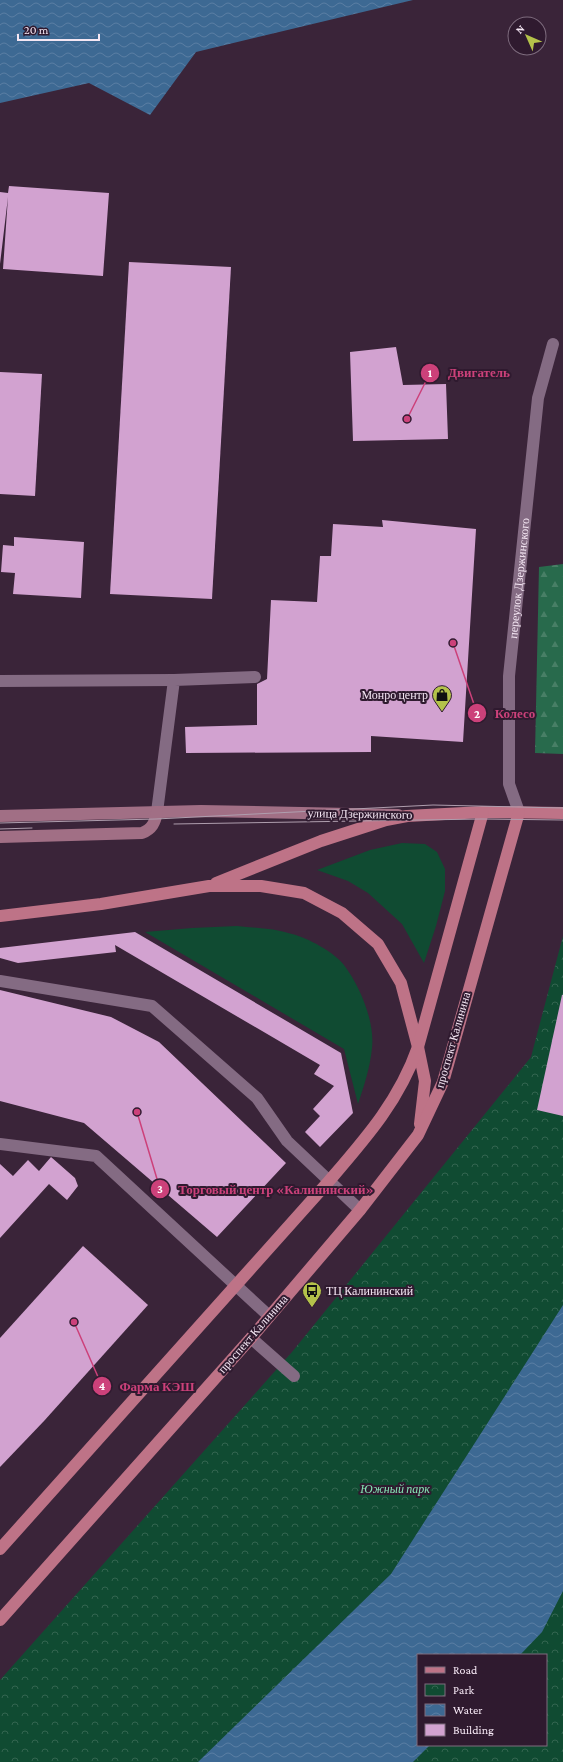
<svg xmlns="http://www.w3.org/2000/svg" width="563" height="1762" viewBox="0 0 563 1762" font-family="'Crimson Pro',serif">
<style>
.green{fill:#104b32}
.forest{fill:url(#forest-firs)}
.park{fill:url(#park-crowns);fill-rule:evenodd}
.water{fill:url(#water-waves)}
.building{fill:#d2a2d0}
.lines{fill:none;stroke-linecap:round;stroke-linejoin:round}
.service{stroke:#846b83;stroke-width:12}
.secondary{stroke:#a16f85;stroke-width:12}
.primary{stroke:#be7387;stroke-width:12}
.tram{stroke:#af9eae;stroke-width:1}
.labels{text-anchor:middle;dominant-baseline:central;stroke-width:4;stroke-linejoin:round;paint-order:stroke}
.street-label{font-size:12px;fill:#f5e7f4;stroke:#2f1a2f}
.poi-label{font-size:12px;fill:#f5e7f4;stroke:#2f1a2f;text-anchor:end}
.park-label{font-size:12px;font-style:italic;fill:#87e6b6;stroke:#2f1a2f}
.leader{fill:none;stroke:#cc417a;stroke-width:1.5}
.callout-dot{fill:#cc417a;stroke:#2f1a2f;stroke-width:1.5}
.mark-label{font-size:12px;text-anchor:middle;font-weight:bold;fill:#fff}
.callout-label{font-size:13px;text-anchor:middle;font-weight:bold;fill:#cc417a;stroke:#2f1a2f;stroke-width:4;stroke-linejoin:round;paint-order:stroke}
</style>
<defs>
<pattern id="forest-firs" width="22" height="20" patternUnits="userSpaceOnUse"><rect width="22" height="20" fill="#286a4c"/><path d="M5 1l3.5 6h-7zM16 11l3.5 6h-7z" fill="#487f66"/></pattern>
<pattern id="park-crowns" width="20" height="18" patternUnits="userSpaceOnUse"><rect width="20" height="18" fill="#104b32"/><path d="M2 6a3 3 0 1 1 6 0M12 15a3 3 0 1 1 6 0" fill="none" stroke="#336550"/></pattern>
<pattern id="water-waves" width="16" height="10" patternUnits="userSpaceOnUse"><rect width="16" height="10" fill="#3d6993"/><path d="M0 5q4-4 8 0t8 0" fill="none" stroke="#5a7ea3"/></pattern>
</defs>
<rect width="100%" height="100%" fill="#3a2439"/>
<g class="green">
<polygon points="402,843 425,844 437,852 445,869 445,891 436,926 424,963 402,924 368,893 348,881 317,870 370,850"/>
<path d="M237,926C256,928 274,928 292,934C308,938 334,952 344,965C360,986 375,1022 372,1048C370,1068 364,1086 358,1104L344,1049L145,932L192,928Z"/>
</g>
<polygon class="forest" points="563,564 563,754 535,753 539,567"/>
<path class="park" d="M563,936V1762H0V1680L292,1352L531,1057ZM418,1655H546V1745H418Z"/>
<g class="water">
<polygon points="0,0 413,0 196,52 150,115 89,83 0,103"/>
<polygon points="563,1305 563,1591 542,1632 520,1655 418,1655 418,1745 430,1745 413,1762 198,1762 391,1574"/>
</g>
<g class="building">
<polygon points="9,186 109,193 103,276 3,269 8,197 0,264 0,192 8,193"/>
<polygon points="129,262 231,267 212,599 110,594"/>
<polygon points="396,347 403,385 446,384 448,439 353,441 350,352"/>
<polygon points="0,372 42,374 35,496 0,494"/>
<polygon points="382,520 476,529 463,742 371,736 371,752 186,753 185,727 257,725 257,684 267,679 271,600 317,602 320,556 331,556 333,524 383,527"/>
<polygon points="14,537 84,542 81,598 13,594 15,573 1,572 3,545 14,546"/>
<polygon points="135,932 341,1053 353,1113 320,1147 305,1132 320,1116 313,1109 334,1086 314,1074 320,1065 115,945 116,952 18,963 0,958 0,948"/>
<polygon points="0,990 111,1017 159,1042 286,1163 217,1237 84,1123 0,1101"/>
<polygon points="562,995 563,995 563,1116 537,1110"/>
<polygon points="51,1157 75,1178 78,1186 67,1200 49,1184 0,1238 0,1164 13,1176 28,1160 39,1171"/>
<polygon points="83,1246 148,1305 44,1421 0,1467 0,1338"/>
</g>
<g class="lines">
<g class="service">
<polyline points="0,681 174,680"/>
<polyline points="157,812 174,680 255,677"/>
<path id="s1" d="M519,812L509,784V676L538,398L553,344"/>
<polyline points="0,981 152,1006 257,1098 287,1141 360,1210"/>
<polyline points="0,1144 96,1156 269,1316"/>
<polyline points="251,1338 294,1376"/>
</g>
<g class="secondary">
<polyline points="0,816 201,811 398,815"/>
<path d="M0,837L142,833C152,829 155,823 157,812"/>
</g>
<g class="primary">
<polyline points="216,883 321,841 386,820 407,816 483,812 563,813"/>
<polyline points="0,916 101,904 209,886 261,886 304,893 342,913 378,944 401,983 418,1047 425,1081 420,1124"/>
<path d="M0,1549L329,1181C366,1138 399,1101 418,1047L483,812"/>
<polyline points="0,1620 251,1338 360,1210 418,1135 443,1082 519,812"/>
</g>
<g class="tram">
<polyline points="0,823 156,819 433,805 563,808"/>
<polyline points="174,824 482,819 563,820"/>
<polyline points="0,829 32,828"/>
</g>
</g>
<defs>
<g id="shop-pin" transform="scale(1)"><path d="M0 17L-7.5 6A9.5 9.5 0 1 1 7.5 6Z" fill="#b4c24a" stroke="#2f1a2f"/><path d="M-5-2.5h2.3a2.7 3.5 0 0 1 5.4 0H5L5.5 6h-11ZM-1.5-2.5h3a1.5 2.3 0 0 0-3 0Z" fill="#111"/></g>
<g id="bus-pin" transform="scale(1)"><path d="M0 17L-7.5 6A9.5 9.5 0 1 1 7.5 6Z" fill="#b4c24a" stroke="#2f1a2f"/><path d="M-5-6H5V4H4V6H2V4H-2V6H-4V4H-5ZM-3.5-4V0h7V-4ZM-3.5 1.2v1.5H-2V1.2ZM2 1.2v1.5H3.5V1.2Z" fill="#111"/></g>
</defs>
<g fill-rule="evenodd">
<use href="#shop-pin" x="442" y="695"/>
<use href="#bus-pin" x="312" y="1291"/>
</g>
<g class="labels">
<g class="street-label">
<text stroke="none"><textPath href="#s1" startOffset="236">переулок Дзержинского</textPath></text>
<text transform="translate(360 814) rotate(1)">улица Дзержинского</text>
<text transform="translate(453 1040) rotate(-74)">проспект Калинина</text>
<text transform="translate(253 1334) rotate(-49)">проспект Калинина</text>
</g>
<g class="poi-label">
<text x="428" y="695">Монро центр</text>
<text x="326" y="1291" text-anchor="start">ТЦ Калининский</text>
</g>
<g class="park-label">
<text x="395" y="1489">Южный парк</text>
</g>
</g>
<path class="leader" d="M407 419L430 373M453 643L477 713M137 1112L160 1189M74 1322L102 1386"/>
<g class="callout-dot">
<circle cx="407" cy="419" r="4"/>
<circle cx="453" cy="643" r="4"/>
<circle cx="137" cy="1112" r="4"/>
<circle cx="74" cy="1322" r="4"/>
<circle cx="430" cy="373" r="10"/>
<circle cx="477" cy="713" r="10"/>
<circle cx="160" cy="1189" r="10"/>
<circle cx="102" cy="1386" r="10"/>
</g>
<g class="mark-label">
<text x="430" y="377">1</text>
<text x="477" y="718">2</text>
<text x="160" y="1193">3</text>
<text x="102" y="1390">4</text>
</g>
<g class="callout-label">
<text x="479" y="377">Двигатель</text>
<text x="515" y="718">Колесо</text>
<text x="276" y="1194">Торговый центр «Калининский»</text>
<text x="157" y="1391">Фарма КЭШ</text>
</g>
<rect x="417" y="1654" width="130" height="92" fill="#2f1a2f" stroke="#7e6c7e"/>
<rect x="425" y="1667" width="20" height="6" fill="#be7387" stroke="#7e6c7e"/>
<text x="453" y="1674" font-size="12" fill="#f5e7f4">Road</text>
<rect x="425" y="1684" width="20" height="12" fill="url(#park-crowns)" stroke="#7e6c7e"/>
<text x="453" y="1694" font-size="12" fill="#f5e7f4">Park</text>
<rect x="425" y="1704" width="20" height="12" fill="url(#water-waves)" stroke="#7e6c7e"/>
<text x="453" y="1714" font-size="12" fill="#f5e7f4">Water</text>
<rect x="425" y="1724" width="20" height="12" fill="#d2a2d0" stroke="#7e6c7e"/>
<text x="453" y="1734" font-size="12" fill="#f5e7f4">Building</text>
<g transform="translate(527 36) rotate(315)"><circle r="19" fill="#2f1a2f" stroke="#7e6c7e"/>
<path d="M0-3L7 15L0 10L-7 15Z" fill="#b4c24a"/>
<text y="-6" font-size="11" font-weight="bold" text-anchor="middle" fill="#f5e7f4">N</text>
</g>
<path d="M18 34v6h81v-6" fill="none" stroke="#f5e7f4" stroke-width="2"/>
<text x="24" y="34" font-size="12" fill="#f5e7f4" stroke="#2f1a2f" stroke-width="3" paint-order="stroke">20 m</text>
</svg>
